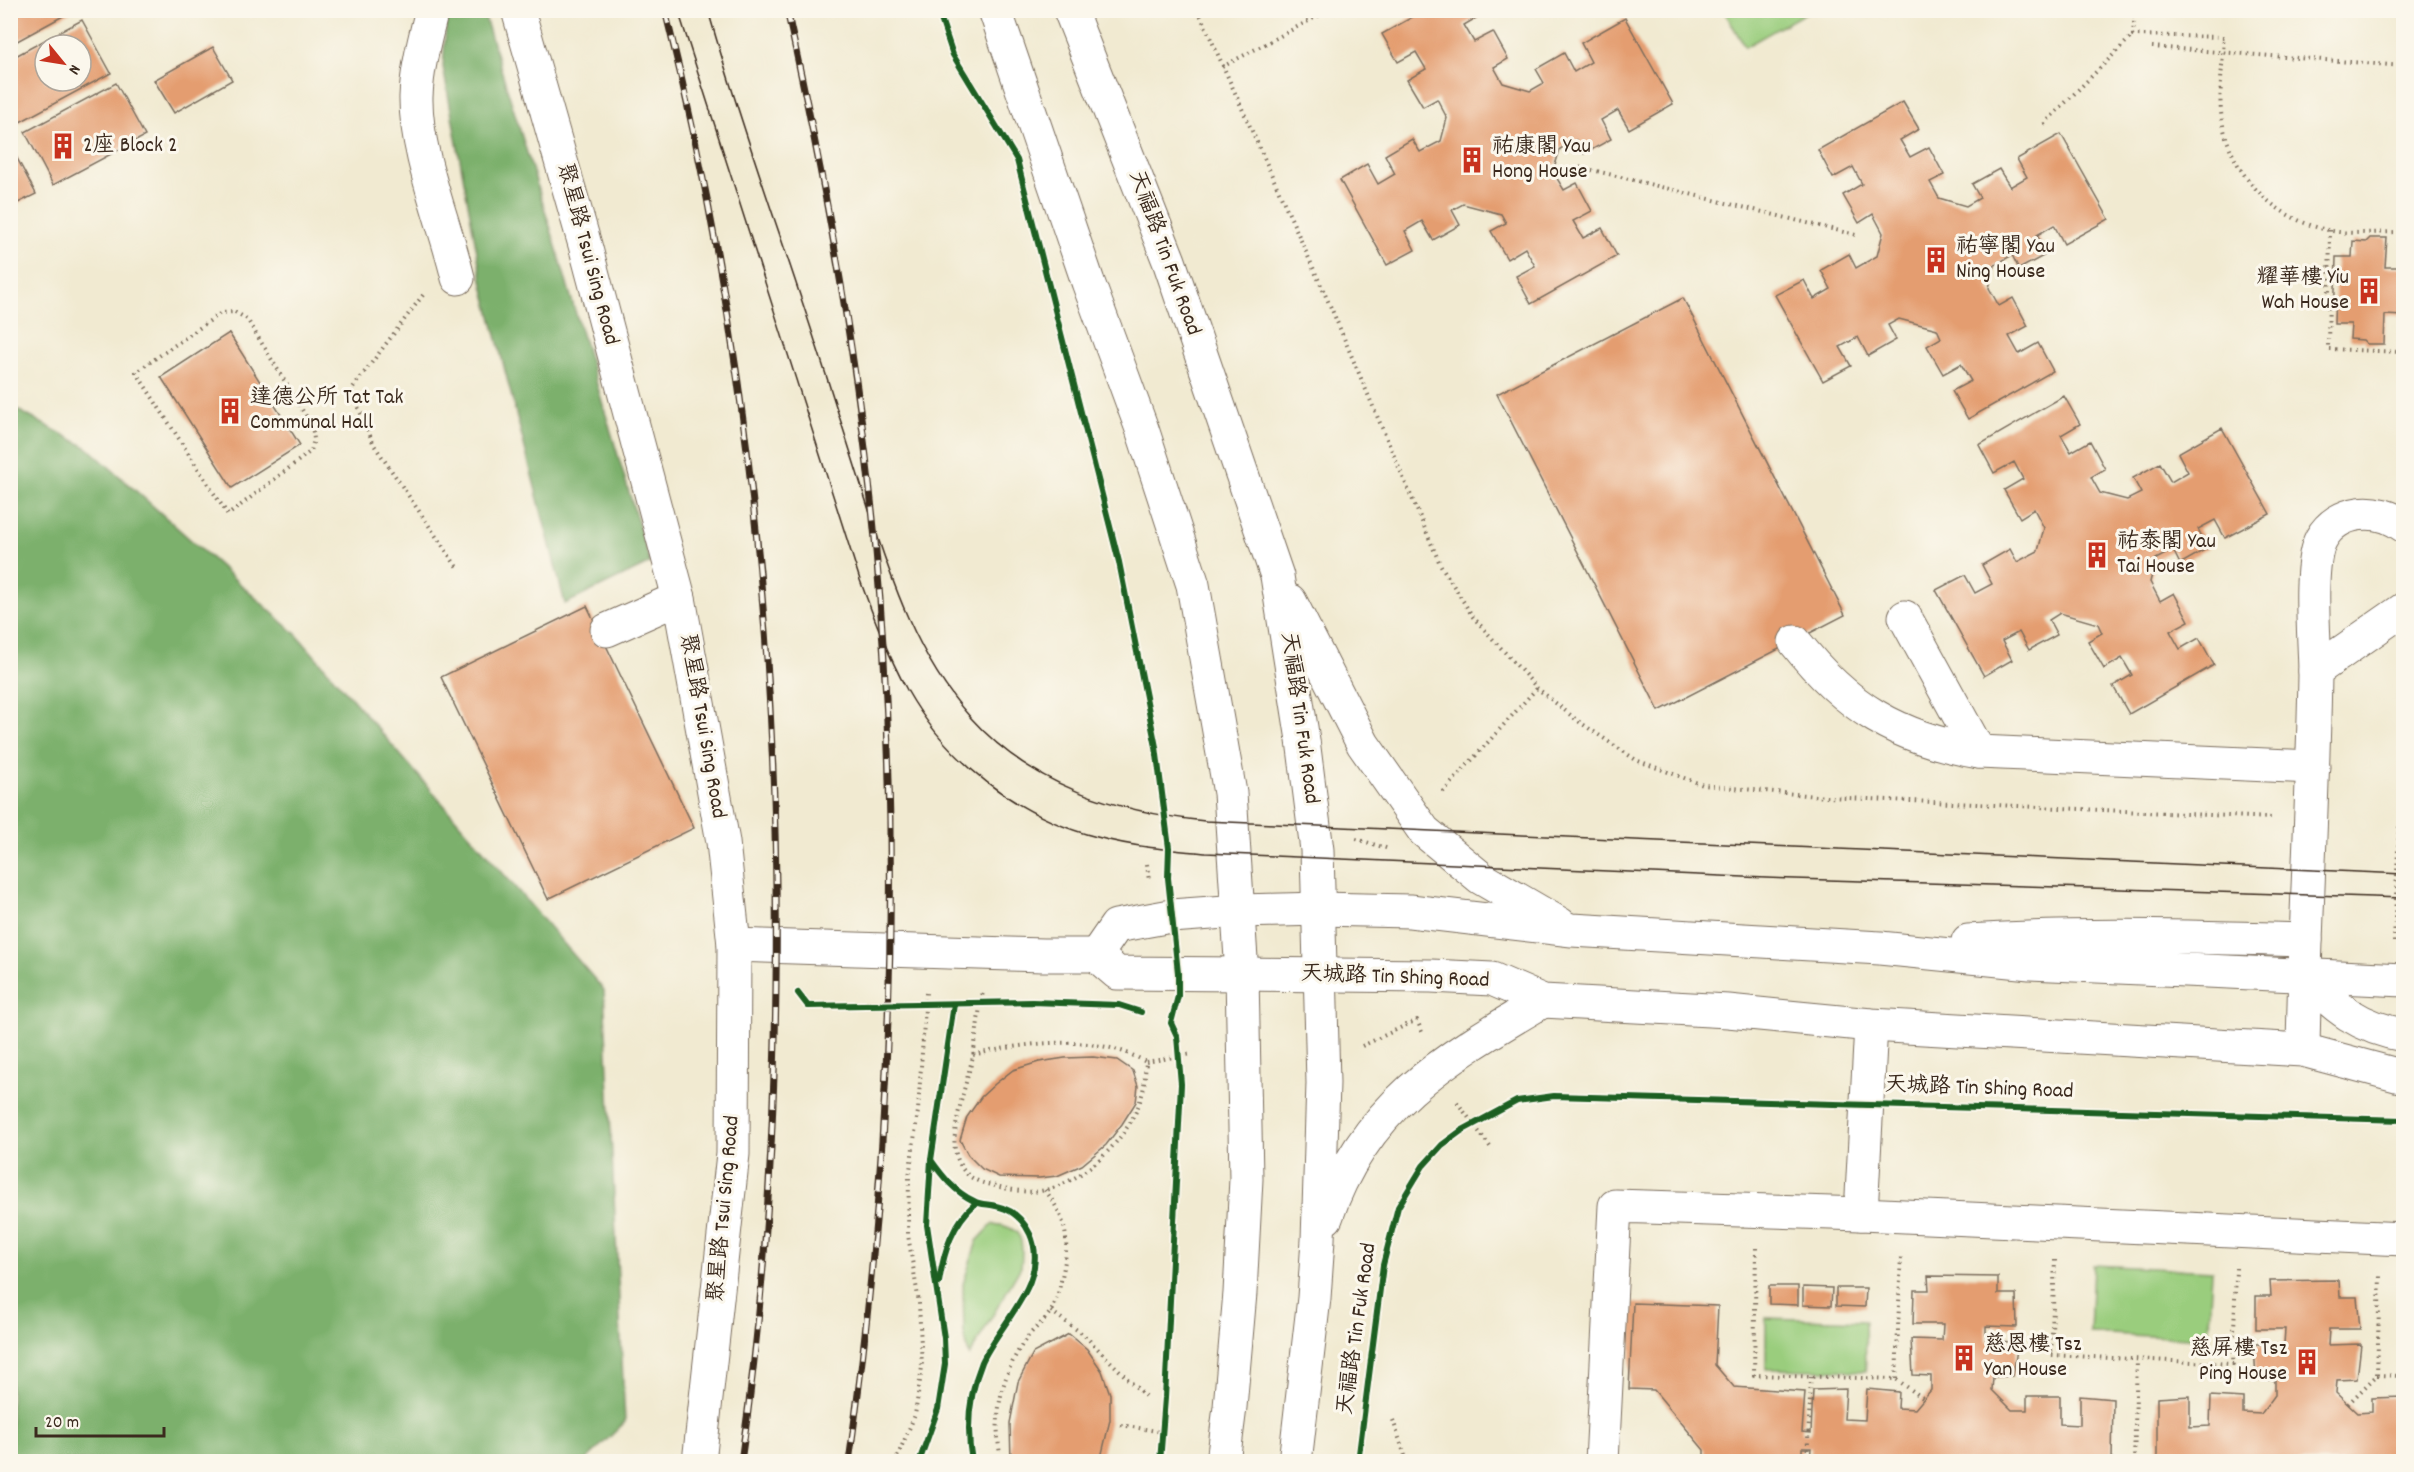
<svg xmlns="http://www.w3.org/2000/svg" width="2414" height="1472" viewBox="0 0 2414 1472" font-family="Dekko,'LXGW WenKai TC',sans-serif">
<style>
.green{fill:#9acd7d;stroke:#6a7c4e;stroke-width:1.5}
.forest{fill:#7bb06c;stroke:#5b6d45;stroke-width:1.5}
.building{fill:#e49d70;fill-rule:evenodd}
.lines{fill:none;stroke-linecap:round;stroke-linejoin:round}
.minor-casing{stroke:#7b6d5d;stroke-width:35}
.major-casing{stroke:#7b6d5d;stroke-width:35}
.path{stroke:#7b6d5d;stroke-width:4;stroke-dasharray:1.5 4.5;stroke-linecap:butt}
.minor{stroke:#fff;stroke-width:33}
.major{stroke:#fff;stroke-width:33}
.tram{stroke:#3b2a1e;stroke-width:1.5}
.rail-casing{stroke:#3b2a1e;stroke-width:7}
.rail{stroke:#fbf7ec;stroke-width:4.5;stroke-dasharray:14;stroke-linecap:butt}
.cycleway-casing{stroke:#fbf7ec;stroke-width:10}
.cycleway{stroke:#1b5e20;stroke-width:6}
.labels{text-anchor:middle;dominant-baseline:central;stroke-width:6;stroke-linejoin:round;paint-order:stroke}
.poi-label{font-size:22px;fill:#3b2a1e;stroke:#fbf7ec;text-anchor:start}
.street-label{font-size:22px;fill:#3b2a1e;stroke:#fbf7ec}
</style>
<rect width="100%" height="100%" fill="#fbf7ec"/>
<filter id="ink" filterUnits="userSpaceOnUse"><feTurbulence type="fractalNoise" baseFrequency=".0167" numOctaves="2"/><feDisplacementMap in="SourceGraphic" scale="12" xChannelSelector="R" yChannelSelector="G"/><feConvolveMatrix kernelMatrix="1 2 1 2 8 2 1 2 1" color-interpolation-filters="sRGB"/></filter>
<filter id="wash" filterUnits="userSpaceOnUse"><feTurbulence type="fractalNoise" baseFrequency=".008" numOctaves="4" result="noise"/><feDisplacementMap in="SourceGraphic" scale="24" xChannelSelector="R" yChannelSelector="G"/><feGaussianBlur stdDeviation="1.35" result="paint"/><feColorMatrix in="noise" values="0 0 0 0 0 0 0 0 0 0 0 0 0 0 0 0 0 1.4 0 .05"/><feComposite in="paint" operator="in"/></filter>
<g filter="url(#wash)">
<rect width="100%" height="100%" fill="#f1ead1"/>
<g class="green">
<polygon points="1724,11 1809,11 1745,47"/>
<path d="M993,1224C1023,1227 1024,1240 1021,1267L969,1356L964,1333L963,1284L977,1241Z"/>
<polygon points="2093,1265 2212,1271 2208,1339 2090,1333"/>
<polygon points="1766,1318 1865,1321 1866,1371 1766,1369"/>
</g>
<g class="forest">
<polygon points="447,11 483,11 552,233 650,563 565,604 483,285 443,67"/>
<polygon points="10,406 88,448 296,634 604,990 625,1422 585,1461 11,1461"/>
</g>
<g id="blocks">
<g class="building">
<polygon points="10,10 74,10 10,45"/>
<polygon points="1425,10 1481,10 1483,14 1464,25 1474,42 1493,32 1508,59 1494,67 1503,83 1530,91 1544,83 1536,69 1564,53 1574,72 1591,62 1581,43 1625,18 1673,104 1629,129 1618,110 1601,120 1611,139 1584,154 1576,140 1560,149 1553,172 1564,190 1577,183 1592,211 1573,221 1583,238 1602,228 1617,256 1531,304 1516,276 1535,266 1525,248 1507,259 1491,231 1506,223 1501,214 1463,204 1452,210 1460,225 1433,240 1422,221 1405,231 1415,250 1387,265 1340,180 1367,164 1378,184 1395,174 1385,155 1412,139 1420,152 1441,141 1447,118 1437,99 1423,107 1407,80 1426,69 1416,52 1398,62 1382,34"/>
<path d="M82,20L111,73L20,122L10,105V59ZM45,45H81V81H45Z"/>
<polygon points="213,47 232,80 174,113 154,80"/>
<polygon points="116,83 145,136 53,185 25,132"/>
<polygon points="1903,102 1919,129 1900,140 1910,157 1929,147 1944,175 1930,182 1939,198 1966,206 1980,198 1972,184 1999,169 2010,187 2027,177 2017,159 2061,134 2109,219 2064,244 2054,225 2037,235 2047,254 2019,269 2012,255 1995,265 1989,288 1999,306 2013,298 2028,326 2009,336 2019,354 2038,343 2053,371 1968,419 1952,391 1971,381 1961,364 1943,374 1927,346 1941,338 1937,329 1899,319 1888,325 1896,340 1868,356 1858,337 1840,347 1851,366 1823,381 1775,295 1804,280 1814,299 1831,289 1821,270 1849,254 1856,268 1877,256 1883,233 1873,214 1859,223 1843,195 1862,184 1853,167 1833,178 1818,150"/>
<polygon points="10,145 36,194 10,207"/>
<polygon points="2370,238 2387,238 2385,267 2404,267 2404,316 2385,315 2384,344 2367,344 2363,340 2350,339 2351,324 2334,324 2336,257 2352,257 2353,241 2366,242"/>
<polygon points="1683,298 1845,615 1659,711 1497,394"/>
<polygon points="229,333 300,445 232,488 161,377"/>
<polygon points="2064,396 2080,424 2061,435 2071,452 2090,441 2105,469 2091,477 2100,493 2127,500 2141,493 2133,478 2160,463 2171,482 2188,472 2178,453 2222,428 2270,514 2225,538 2215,520 2198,529 2208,548 2180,564 2173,550 2156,559 2150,582 2160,601 2174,593 2189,621 2170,631 2180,649 2199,638 2214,665 2129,714 2113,686 2132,675 2122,658 2104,669 2088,641 2102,633 2098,624 2060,613 2049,620 2057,635 2029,650 2019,632 2002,641 2012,660 1984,676 1936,590 1965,575 1975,593 1992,584 1982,565 2010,549 2017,562 2038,551 2044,528 2034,509 2020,518 2004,490 2023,479 2014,462 1994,473 1979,445"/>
<polygon points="587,606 694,828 548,899 441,677"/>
<polygon points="1093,1057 1117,1060 1133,1071 1138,1086 1136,1102 1122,1124 1106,1145 1082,1165 1057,1176 1039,1178 999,1177 982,1169 968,1155 960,1140 967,1117 981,1097 995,1084 1013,1070 1039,1062 1065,1058"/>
<polygon points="1928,1276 1998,1277 1998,1294 2016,1294 2017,1327 1986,1326 1986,1341 2018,1342 2013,1376 1993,1377 1992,1390 2012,1410 2027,1410 2027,1396 2060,1396 2060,1424 2080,1425 2080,1396 2113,1399 2112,1462 1810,1462 1811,1448 1802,1448 1802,1462 1704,1462 1704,1450 1654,1390 1629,1389 1633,1303 1718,1306 1715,1365 1734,1387 1805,1392 1802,1432 1811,1433 1813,1390 1846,1389 1844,1419 1865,1420 1867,1389 1899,1392 1898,1408 1915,1409 1931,1390 1931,1376 1913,1375 1911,1339 1942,1340 1943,1324 1913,1324 1914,1290 1929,1290"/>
<polygon points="2339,1280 2340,1297 2357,1297 2360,1329 2329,1329 2328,1345 2361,1344 2357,1379 2337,1380 2336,1393 2357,1413 2372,1412 2372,1398 2404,1397 2404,1462 2157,1462 2157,1398 2190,1396 2190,1427 2210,1426 2211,1396 2243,1398 2243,1413 2261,1414 2275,1395 2275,1380 2256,1380 2254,1344 2284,1344 2285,1329 2256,1329 2256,1296 2271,1296 2270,1281"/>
<polygon points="1769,1286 1798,1286 1798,1305 1769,1304"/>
<polygon points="1803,1287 1832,1288 1831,1306 1803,1305"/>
<polygon points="1836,1288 1866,1288 1865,1307 1836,1306"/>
<polygon points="1069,1334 1087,1349 1102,1371 1110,1394 1110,1420 1100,1462 1011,1462 1010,1423 1018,1382 1033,1353"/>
</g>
</g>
</g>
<g filter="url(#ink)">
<use href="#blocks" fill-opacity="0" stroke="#7b6d5d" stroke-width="1.5"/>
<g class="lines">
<g class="minor-casing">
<g id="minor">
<path d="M432,10C425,38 417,68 416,97C415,152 445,223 458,278"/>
<polyline points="518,10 585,245 679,598 723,842 734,945 733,1154 699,1462"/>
<polyline points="1905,617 1979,752"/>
<polyline points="607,630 679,598"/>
<path d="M1795,642C1846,707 1897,738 1979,752L2313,767"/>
<polyline points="2315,671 2404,609"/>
<polyline points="734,945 1043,955 1096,955 1117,973 1242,974"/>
<polyline points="1096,955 1116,926 1171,916 1239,911"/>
<path d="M2303,1050C2305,925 2313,800 2315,674C2315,642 2307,565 2321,539C2338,509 2378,506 2404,526"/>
<polyline points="1861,1214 1871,1025"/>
<polyline points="1602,1462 1615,1206 1861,1214 2404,1239"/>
</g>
</g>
<g class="major-casing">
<g id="major">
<polyline points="995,10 1088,282 1142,429 1193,585 1230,793 1242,974 1246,1179 1240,1293 1230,1407 1223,1462"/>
<polyline points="1070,10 1169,261 1277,576 1303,740 1317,850 1323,1083 1318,1240 1314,1298 1295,1462"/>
<polyline points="1290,601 1363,744 1424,831 1481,878 1560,924"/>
<polyline points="1239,911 1319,909 1410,911 1572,930 1880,948 2030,963 2404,980"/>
<path d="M1968,941C2081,933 2193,937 2306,940"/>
<polyline points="1242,974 1431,976 1492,979 1543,1001 1728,1011 1871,1025 2303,1050 2404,1077"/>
<path d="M2305,976C2334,1007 2360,1028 2404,1035"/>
<path d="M1326,1218C1364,1105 1446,1058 1543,1001"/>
</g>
</g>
<g class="path">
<polyline points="1198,10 1332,310 1440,564 1473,617 1537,688 1578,721 1636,760 1703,785 1826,797 2272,818"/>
<path d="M2135,10L2133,35L2224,37C2223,62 2218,95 2222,120C2232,179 2279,224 2339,232C2360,234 2383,232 2404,232"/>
<polyline points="2152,47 2404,66"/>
<polyline points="1222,67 1329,10"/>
<polyline points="2044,124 2133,35"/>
<polyline points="1580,167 1856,235"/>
<polyline points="2330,230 2328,349 2404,352"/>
<polyline points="423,295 351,390 374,445 459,570"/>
<polygon points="235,312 247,319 312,426 314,439 311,451 228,515 136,372 221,313"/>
<polyline points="1443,792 1537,688"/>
<polyline points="1356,839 1389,849"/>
<polyline points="1147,864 1149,881"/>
<polyline points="1168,876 1169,848"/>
<polyline points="2395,919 2404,920"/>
<polyline points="2394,942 2399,826"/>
<polyline points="798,993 808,1006"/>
<polyline points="1171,1023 1174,1012"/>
<polyline points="1362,1046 1417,1020 1422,1032"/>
<path d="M973,1055C1027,1042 1096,1033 1146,1062C1145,1074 1145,1087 1141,1098C1130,1137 1085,1181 1045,1190C1030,1194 1011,1190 996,1186C975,1182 962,1176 956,1154C949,1134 968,1078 973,1056C977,1035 978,1013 983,992"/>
<polyline points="1146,1062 1192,1054"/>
<polyline points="1457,1102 1491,1148"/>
<polyline points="2402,1182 2404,1162"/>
<polyline points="1756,1248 1754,1375 1896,1379 1924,1399"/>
<polyline points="2055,1260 2051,1355 2233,1364 2236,1268"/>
<polyline points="1051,1311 1084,1335 1145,1396"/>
<polyline points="2377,1375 2404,1376"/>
<polyline points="1896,1379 1901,1254"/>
<polyline points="2348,1404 2377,1375 2380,1275"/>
<polyline points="1393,1420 1407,1462"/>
<polyline points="1121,1425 1162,1432"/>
<polyline points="895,1462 915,1415 922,1367 919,1303 908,1235 909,1177 918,1111 926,993"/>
<path d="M1002,1462C991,1420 1001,1374 1026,1339C1033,1329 1044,1322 1051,1311C1056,1303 1059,1290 1061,1281C1070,1243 1069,1222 1045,1190"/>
<polyline points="1807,1462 1811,1377"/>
<polyline points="2134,1462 2137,1360"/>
</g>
<use href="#minor" class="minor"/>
<use href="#major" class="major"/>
<g class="tram">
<path d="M678,10L860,580C874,618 888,655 907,690C947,761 1018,817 1097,837C1133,847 1170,850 1206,853L1766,878L2404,898"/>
<path d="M708,10C740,124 781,235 817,347C834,399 850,451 867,504C891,580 917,658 971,718C1032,786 1117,812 1205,821L2404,874"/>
</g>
<g class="rail-casing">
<g id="rail">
<path d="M665,10C745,328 780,658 776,986C774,1145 764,1304 741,1462"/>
<path d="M787,10C826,185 858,361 875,539C903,847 892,1156 849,1462"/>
</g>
</g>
<use href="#rail" class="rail"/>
<g class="cycleway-casing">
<g id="cycleway">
<polyline points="938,10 953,55 1017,160 1119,562 1156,747 1169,848 1168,878 1178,973 1178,996 1171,1023 1177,1036 1181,1084 1165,1398 1160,1462"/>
<polyline points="798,993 808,1006 1032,1002 1119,1005 1141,1012"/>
<path d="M931,1160C943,1177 955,1192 974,1201C980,1205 989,1204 996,1206C1011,1209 1023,1219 1030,1234C1051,1280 999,1324 982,1362C969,1394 966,1428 972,1462"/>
<path d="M939,1282C944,1251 952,1224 976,1203"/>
<polyline points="919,1462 938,1409 945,1364 944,1338 927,1225 931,1160 954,1004"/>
<polyline points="1358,1462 1383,1265 1398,1207 1423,1166 1442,1145 1461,1131 1517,1101 1554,1096 2404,1120"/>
</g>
</g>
<use href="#cycleway" class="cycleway"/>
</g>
</g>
<defs>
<g id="building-bare" transform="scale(2.07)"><path d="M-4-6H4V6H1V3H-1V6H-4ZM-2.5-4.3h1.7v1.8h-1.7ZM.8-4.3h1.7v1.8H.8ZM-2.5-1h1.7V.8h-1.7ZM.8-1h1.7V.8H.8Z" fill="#c8321e" stroke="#fbf7ec" stroke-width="2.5" paint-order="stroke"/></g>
</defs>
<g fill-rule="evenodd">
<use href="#building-bare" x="63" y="146"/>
<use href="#building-bare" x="1472" y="160"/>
<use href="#building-bare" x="1936" y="260"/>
<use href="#building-bare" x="2369" y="291"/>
<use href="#building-bare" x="230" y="411"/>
<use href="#building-bare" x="2097" y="555"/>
<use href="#building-bare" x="1964" y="1358"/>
<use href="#building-bare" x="2307" y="1362"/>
</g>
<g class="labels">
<g class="poi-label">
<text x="83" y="146">2座 Block 2</text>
<text x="1492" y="147">祐康閣 Yau<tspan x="1492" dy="25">Hong House</tspan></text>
<text x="1956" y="247">祐寧閣 Yau<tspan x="1956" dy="25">Ning House</tspan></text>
<text x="2349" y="278" text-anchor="end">耀華樓 Yiu<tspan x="2349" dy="25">Wah House</tspan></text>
<text x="250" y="398">達德公所 Tat Tak<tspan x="250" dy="25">Communal Hall</tspan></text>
<text x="2117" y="542">祐泰閣 Yau<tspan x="2117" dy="25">Tai House</tspan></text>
<text x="1984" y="1345">慈恩樓 Tsz<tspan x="1984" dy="25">Yan House</tspan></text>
<text x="2287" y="1349" text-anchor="end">慈屏樓 Tsz<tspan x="2287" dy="25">Ping House</tspan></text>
</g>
<g class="street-label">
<text transform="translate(1164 253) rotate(70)">天福路 Tin Fuk Road</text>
<text transform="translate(587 254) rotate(75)">聚星路 Tsui Sing Road</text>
<text transform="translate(1299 718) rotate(82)">天福路 Tin Fuk Road</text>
<text transform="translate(702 726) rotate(80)">聚星路 Tsui Sing Road</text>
<text transform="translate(1395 978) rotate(2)">天城路 Tin Shing Road</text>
<text transform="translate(1979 1089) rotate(2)">天城路 Tin Shing Road</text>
<text transform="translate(725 1209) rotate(-85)">聚星路 Tsui Sing Road</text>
<text transform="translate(1358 1329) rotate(-82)">天福路 Tin Fuk Road</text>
</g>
</g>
<rect width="2414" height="1472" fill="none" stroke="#fbf7ec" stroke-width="36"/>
<g transform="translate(63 63) rotate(120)"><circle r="28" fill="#fbf7ec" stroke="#aea59a" stroke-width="1.5"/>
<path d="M0-4.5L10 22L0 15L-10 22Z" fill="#c8321e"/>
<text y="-9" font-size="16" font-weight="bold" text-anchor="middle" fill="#3b2a1e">N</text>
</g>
<path d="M36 1427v9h128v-9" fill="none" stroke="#3b2a1e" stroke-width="3"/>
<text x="45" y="1427" font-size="18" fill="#3b2a1e" stroke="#fbf7ec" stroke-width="4.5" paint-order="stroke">20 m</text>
</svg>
